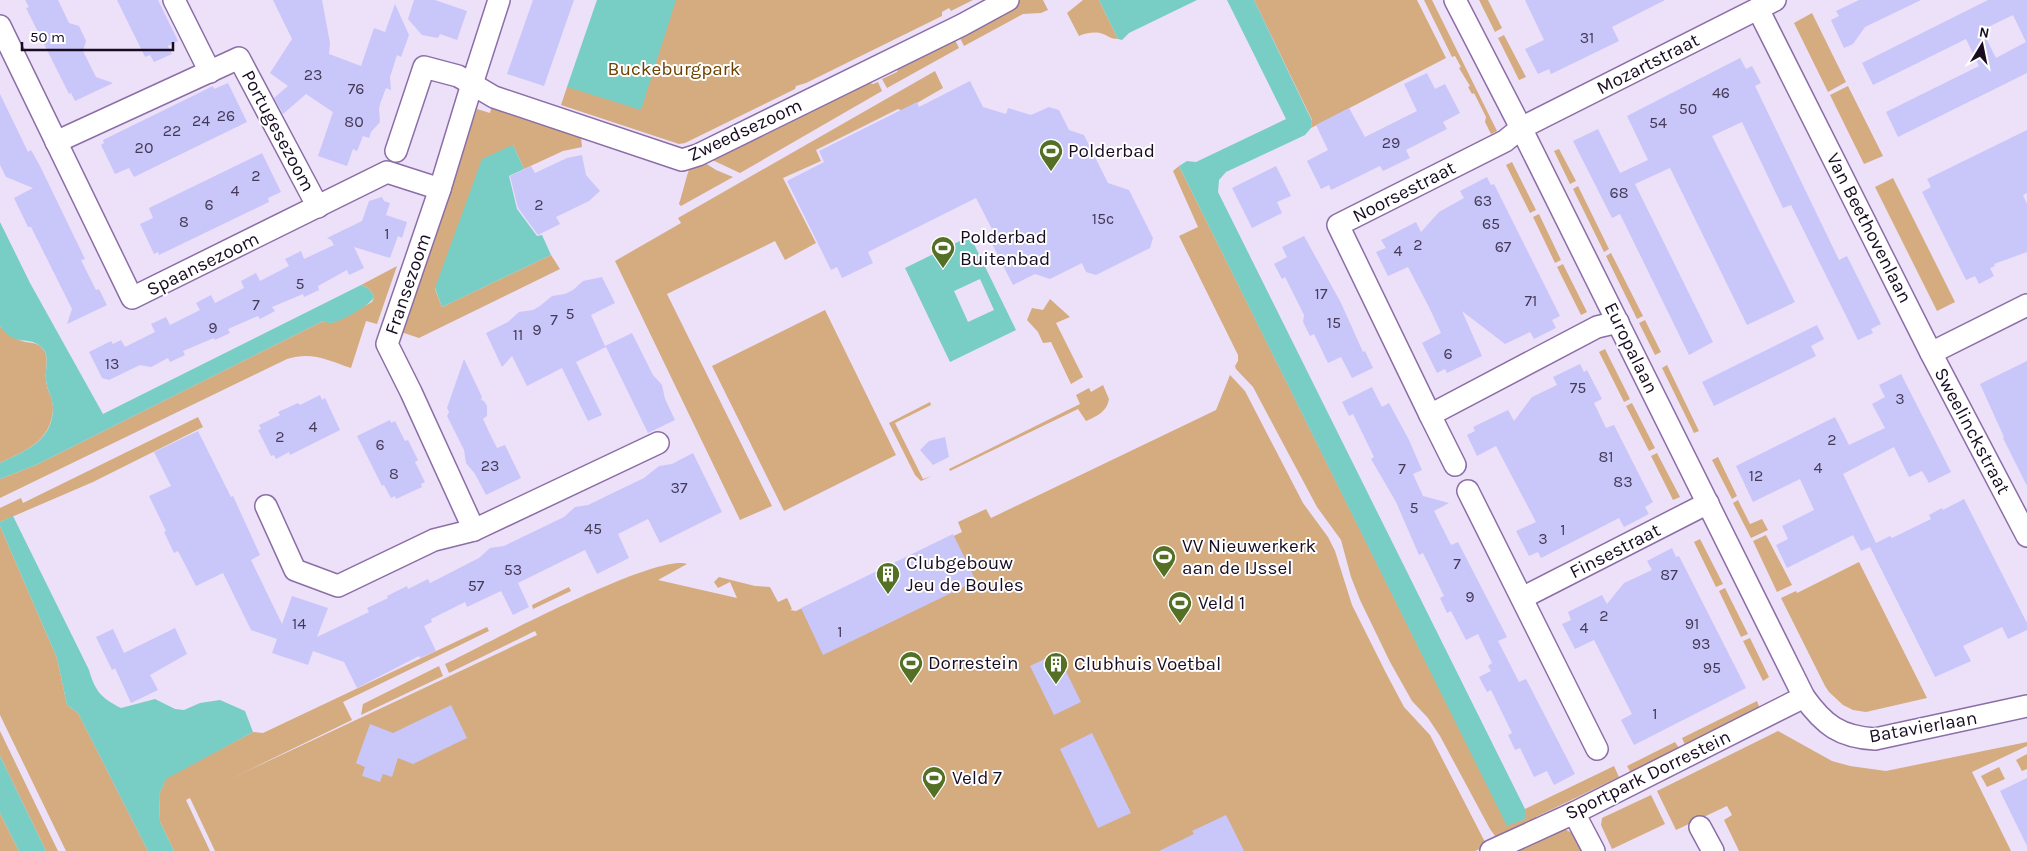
<svg xmlns="http://www.w3.org/2000/svg" width="2027" height="851" viewBox="0 0 2027 851" font-family="Karla,sans-serif">
<style>
.green{fill:#d5ac80}
.water{fill:#78cdc5;fill-rule:evenodd}
.building{fill:#c9c6fa;fill-rule:evenodd}
.lines{fill:none;stroke-linecap:round;stroke-linejoin:round}
.minor-casing{stroke:#8c6ea7;stroke-width:24}
.minor{stroke:#fff;stroke-width:21}
.labels{text-anchor:middle;dominant-baseline:central;stroke-width:4;stroke-linejoin:round;paint-order:stroke}
.number-label{font-size:16px;fill:#443a57}
.street-label{font-size:19px;fill:#180c21;stroke:#fff}
.park-label{font-size:19px;fill:#6c4100;stroke:#fff}
.poi-label{font-size:19px;fill:#180c21;stroke:#fff;text-anchor:start}
</style>
<rect width="100%" height="100%" fill="#ede0f9"/>
<g class="green">
<polygon points="602,0 973,0 951,11 949,8 942,12 942,16 806,83 796,86 795,89 685,143 679,144 561,105 567,87 570,87"/>
<polygon points="1014,0 1043,0 1048,10 1041,13 1023,14 964,46 958,34"/>
<path d="M1083,0H1099L1118,39C1110,39 1109,36 1103,34C1095,31 1086,33 1079,36L1067,13Z"/>
<polygon points="1254,0 1417,0 1446,58 1311,128 1312,120"/>
<polygon points="1424,0 1432,0 1497,131 1491,134 1485,122 1486,117 1474,93 1472,94 1468,87 1470,86 1459,68 1461,67 1455,56 1452,57"/>
<polygon points="1479,0 1488,0 1502,28 1495,32"/>
<polygon points="1812,13 1846,82 1828,92 1794,23"/>
<polygon points="1504,35 1526,77 1519,80 1498,38"/>
<polygon points="953,36 959,48 887,88 882,79 897,72 900,63"/>
<polygon points="935,71 943,88 903,111 898,109 816,150 821,161 783,178 816,243 785,260 775,241 667,294 772,506 740,520 615,261 681,223 678,218"/>
<polygon points="863,81 873,84 878,82 882,91 740,173 708,158"/>
<polygon points="1848,86 1883,156 1864,164 1830,95"/>
<polygon points="492,105 581,137 582,147 563,151 524,169 513,145 435,289 442,307 551,255 560,269 419,338 401,332 477,109 490,113"/>
<polygon points="1559,149 1576,181 1570,184 1554,151"/>
<path d="M702,161L716,170L733,177L681,206L679,204C682,196 688,169 691,166C694,164 698,162 702,161Z"/>
<polygon points="1512,162 1536,210 1530,213 1506,165"/>
<polygon points="1179,166 1507,825 1525,819 1525,809 1614,766 1619,777 1536,817 1537,821 1498,840 1490,829 1440,736 1428,718 1412,701 1390,662 1360,600 1351,577 1341,540 1317,507 1253,387 1236,369 1235,366 1238,361 1238,355 1179,236 1198,227 1173,171"/>
<polygon points="1893,178 1955,302 1937,311 1875,187"/>
<polygon points="1578,186 1609,249 1604,252 1573,189"/>
<polygon points="1539,214 1561,260 1555,263 1533,217"/>
<polygon points="1611,253 1643,316 1637,319 1606,256"/>
<polygon points="1563,264 1587,312 1581,315 1557,267"/>
<path d="M397,266L377,324L366,321L351,368C328,360 311,351 287,359L0,498V479L36,465L323,321L332,323L372,302L374,297C371,290 368,287 361,285Z"/>
<polygon points="1050,299 1070,317 1056,323 1083,377 1071,384 1051,342 1043,343 1038,332 1027,320 1032,308 1043,310"/>
<polygon points="825,310 896,455 784,511 712,366"/>
<polygon points="1645,320 1661,352 1655,355 1639,323"/>
<path d="M0,326C5,333 14,339 22,341C28,343 35,342 40,346C51,355 45,367 46,379C46,389 53,398 53,408C52,441 25,451 0,463Z"/>
<polygon points="1605,349 1630,399 1624,402 1599,352"/>
<polygon points="1667,365 1699,431 1694,433 1662,368"/>
<path d="M1230,375L1245,391L1303,503L1328,537L1335,551L1352,605L1386,673L1404,707L1430,735L1487,846L1475,851H215L190,798L186,800L210,851H174L160,822L159,795L166,778L253,732L263,733L487,627L489,631L343,702L352,720L228,780L537,635L535,631L449,673L445,664C484,645 655,553 687,564L658,580L737,598L730,582L718,588L714,582L719,577L755,586L770,587L778,602L787,598L792,609L790,610L796,611L962,532L958,522L986,509L991,518L1216,410Z"/>
<path d="M1103,385L1109,399C1107,412 1097,416 1086,421L1078,409L950,471L949,469L1080,404L1076,395L1089,388L1091,392Z"/>
<polygon points="930,402 931,405 895,423 923,479 932,476 921,481 915,475 889,423"/>
<polygon points="1632,403 1655,448 1649,451 1626,406"/>
<polygon points="198,417 203,427 93,482 0,522 0,508 21,498 23,503"/>
<polygon points="1657,453 1680,497 1673,500 1651,456"/>
<polygon points="1718,457 1737,496 1732,499 1712,460"/>
<polygon points="1738,500 1750,524 1762,519 1768,530 1751,538 1733,503"/>
<polygon points="0,526 57,658 67,705 78,713 148,851 66,851 0,715"/>
<polygon points="1766,535 1792,585 1777,592 1753,541"/>
<polygon points="1700,539 1723,584 1716,587 1694,542"/>
<polygon points="1859,562 1927,698 1866,712 1853,710 1843,705 1829,692 1825,686 1781,598 1796,591 1797,593"/>
<polygon points="569,587 571,591 533,609 532,605"/>
<polygon points="1725,588 1748,634 1741,637 1719,591"/>
<polygon points="1750,638 1769,677 1763,681 1743,641"/>
<polygon points="439,666 443,676 361,715 363,704"/>
<polygon points="1757,701 1760,709 1685,745 1682,738"/>
<polygon points="0,731 58,851 46,851 0,756"/>
<polygon points="1778,731 1832,761 1850,766 1886,771 2027,742 2027,746 1972,772 2011,851 1739,851 1724,820 1732,815 1727,806 1676,830 1657,791"/>
<polygon points="1675,742 1679,748 1631,773 1627,766"/>
<polygon points="2027,754 2027,769 2022,771 2016,760"/>
<polygon points="1999,767 2005,779 1987,787 1981,776"/>
<polygon points="1651,795 1665,824 1612,849 1601,825 1602,818"/>
<polygon points="0,813 19,851 0,851"/>
<path d="M1559,828C1574,831 1578,838 1585,851H1511Z"/>
</g>
<g class="water">
<polygon points="597,0 676,0 641,110 567,87"/>
<polygon points="1099,0 1197,0 1129,33 1122,40 1118,39"/>
<polygon points="1227,0 1254,0 1312,121 1311,128 1305,135 1226,172 1219,180 1218,192 1525,809 1525,819 1507,826 1179,166 1187,161 1196,162 1286,119"/>
<polygon points="513,145 524,169 509,176 517,209 537,236 542,235 551,255 442,307 435,288 482,159"/>
<path d="M0,222L30,283L103,414L361,285C368,287 371,290 374,297C371,305 340,322 331,323C328,323 326,322 323,321L36,465L0,479V463C25,451 53,441 53,408C53,398 46,389 46,378C45,367 51,354 40,346C29,336 14,347 0,326Z"/>
<path d="M970,236L1016,330L950,362L905,268ZM980,279L994,310L968,322L954,291Z"/>
<path d="M13,516L89,670C95,691 101,698 121,708L155,699L175,709L184,710L200,703L220,700L245,711L253,732L166,779L159,795L160,822L174,851H148L78,713L67,705L57,658L0,526V522Z"/>
<polygon points="0,756 46,851 19,851 0,813"/>
</g>
<g class="building">
<polygon points="25,0 58,0 69,23 79,26 86,41 83,51 96,77 113,83 75,101 71,93 69,94 26,8 29,7"/>
<polygon points="117,0 158,0 178,41 168,46 172,54 154,62 150,55 145,57"/>
<polygon points="273,0 322,0 330,43 329,54 361,66 374,28 385,32 395,4 409,35 401,57 397,55 390,77 391,90 386,88 380,104 379,109 380,122 371,132 369,138 363,136 357,151 353,149 347,166 318,156 333,112 306,94 283,114 274,98 288,86 270,73 292,39"/>
<polygon points="414,0 435,0 467,11 457,40 440,34 438,38 422,35 408,19"/>
<polygon points="533,0 574,0 544,86 507,74"/>
<polygon points="1525,0 1665,0 1612,27 1619,41 1551,74 1549,69 1538,74 1525,49 1544,40"/>
<polygon points="1859,0 1921,0 1865,27 1853,44 1844,48 1831,20 1839,16 1836,11"/>
<path d="M1988,0H2027V73L1898,137L1886,112L1979,66L1966,39L1873,85L1862,63ZM2013,15L2026,42L1996,58L1982,30Z"/>
<polygon points="1740,58 1746,69 1752,66 1761,83 1755,86 1839,260 1847,256 1881,324 1871,329 1873,333 1858,340 1791,205 1783,208 1742,122 1712,136 1795,302 1747,325 1670,168 1635,184 1713,342 1689,355 1620,214 1612,218 1573,141 1598,129 1620,173 1648,160 1627,116"/>
<polygon points="1427,73 1435,89 1445,84 1460,113 1443,122 1447,129 1406,150 1410,158 1383,171 1380,166 1331,190 1329,185 1321,189 1307,161 1328,150 1316,125 1349,108 1365,137 1417,111 1404,84"/>
<polygon points="970,81 983,107 1006,114 1008,108 1031,115 1049,107 1059,110 1069,130 1084,135 1108,183 1129,190 1153,238 1150,248 1096,275 1086,272 1082,263 1050,279 1035,274 1013,285 988,236 994,233 976,198 868,252 873,263 842,278 837,267 831,270 787,181 824,162 819,151 917,102 919,107"/>
<polygon points="228,83 247,122 134,177 129,168 115,174 101,145 104,143 103,140 213,86 214,89"/>
<polygon points="0,94 28,152 31,150 40,166 85,259 81,260 96,290 99,289 107,305 67,324 72,309 31,227 28,227 14,198 33,188 6,177 0,165"/>
<polygon points="2027,130 2027,193 2023,195 2027,204 2027,252 1994,264 1995,266 1990,268 1994,276 1979,284 1975,276 1966,280 1922,192 1931,187 1927,179"/>
<polygon points="262,153 281,192 268,198 269,202 244,214 159,255 158,252 154,254 140,224 153,218 149,208"/>
<polygon points="582,155 586,175 600,191 589,201 556,217 560,224 538,235 518,208 510,176 531,166 535,173 567,158"/>
<polygon points="1276,166 1291,196 1277,202 1282,213 1252,228 1232,188"/>
<polygon points="1487,177 1491,185 1494,184 1560,316 1552,320 1556,328 1534,339 1530,332 1505,344 1462,311 1482,356 1447,373 1445,369 1437,373 1422,343 1441,333 1430,309 1408,267 1388,276 1376,252 1386,248 1381,240 1416,222 1421,232 1439,212 1464,198 1460,191"/>
<polygon points="382,197 384,201 390,203 386,215 407,222 402,238 398,236 390,258 354,247 364,268 349,275 347,270 318,286 319,290 304,297 303,294 272,307 275,311 260,319 258,316 228,329 230,333 215,340 214,338 183,351 185,355 170,362 168,358 151,367 140,365 109,380 102,378 89,352 111,341 113,344 121,340 125,347 155,332 151,324 166,317 170,325 200,310 196,303 211,295 215,303 244,288 241,281 256,273 260,281 289,266 285,259 301,251 304,259 334,245 331,240 327,238 362,221 369,201"/>
<polygon points="1304,236 1341,303 1363,352 1365,351 1373,368 1352,378 1341,357 1328,363 1314,334 1310,336 1303,322 1304,315 1285,277 1282,279 1274,264 1287,257 1282,247"/>
<polygon points="602,277 615,303 591,315 605,346 632,333 653,375 662,385 665,399 675,420 648,433 606,347 576,362 602,415 588,421 562,368 527,386 512,356 502,367 486,333 508,322 519,312 533,310 540,306 552,296 565,294 573,290 583,281"/>
<polygon points="1817,325 1824,339 1811,346 1816,356 1714,406 1702,382"/>
<polygon points="464,359 482,397 481,400 484,401 487,406 487,416 483,419 489,432 497,448 505,445 521,478 486,495 475,474 466,463 464,450 447,416 449,412 447,408"/>
<polygon points="2027,361 2027,486 2003,438 2004,437 1980,384"/>
<polygon points="1580,364 1584,372 1587,370 1602,399 1594,403 1606,428 1614,425 1653,502 1645,507 1649,514 1624,527 1619,518 1541,558 1538,552 1529,556 1516,531 1536,522 1496,446 1477,456 1467,435 1475,431 1473,427 1508,410 1514,421 1532,397 1557,385 1553,377"/>
<polygon points="1901,374 1951,472 1929,483 1922,471 1909,477 1894,447 1843,474 1876,543 1890,536 1892,538 1931,519 1929,515 1942,508 1943,510 1964,499 2027,623 2027,630 2008,639 2002,627 1963,646 1971,661 1935,677 1870,547 1861,551 1853,535 1787,568 1776,545 1788,539 1782,526 1814,510 1800,479 1753,502 1736,466 1835,417 1849,445 1885,428 1872,404 1885,397 1879,385"/>
<polygon points="1372,387 1382,407 1389,403 1409,440 1422,470 1413,474 1423,496 1449,503 1434,511 1451,545 1458,542 1507,637 1498,641 1519,682 1526,679 1575,774 1554,785 1547,771 1534,777 1520,748 1515,750 1508,735 1512,733 1491,690 1487,692 1479,677 1491,671 1488,666 1492,663 1478,634 1466,640 1451,611 1447,613 1440,598 1444,596 1423,553 1419,555 1396,502 1371,459 1374,457 1353,414 1349,416 1342,402"/>
<polygon points="320,395 322,400 325,398 340,430 290,455 289,452 276,459 274,455 271,456 258,430 261,429 259,425 280,415 278,412 298,403 300,405"/>
<polygon points="390,420 391,423 395,421 405,441 408,440 418,460 415,462 425,482 421,484 422,487 396,499 395,496 391,498 384,485 382,486 357,436"/>
<polygon points="198,431 231,497 233,496 260,555 251,560 282,624 292,596 328,608 317,637 369,612 367,608 388,598 387,596 407,586 408,589 428,579 430,583 479,558 490,548 504,546 564,517 575,507 588,505 644,478 659,466 672,464 693,453 722,512 660,543 648,519 618,534 629,558 597,574 585,550 518,583 529,607 513,615 501,591 467,607 465,602 431,619 432,622 424,626 436,651 420,658 419,656 357,688 344,662 313,651 308,665 272,653 277,639 251,630 223,573 196,586 178,551 174,553 164,532 166,531 149,496 171,486 154,452"/>
<polygon points="945,437 949,457 933,465 920,450 929,441"/>
<polygon points="953,534 976,581 823,655 801,608"/>
<polygon points="1672,548 1676,557 1679,556 1746,688 1634,745 1621,720 1632,714 1594,640 1575,649 1562,624 1571,620 1568,612 1602,595 1607,604 1624,583 1652,570 1647,561"/>
<polygon points="175,628 187,654 150,675 158,690 131,703 115,668 112,670 96,637 113,629 124,653"/>
<polygon points="1057,653 1081,702 1054,715 1030,666"/>
<polygon points="451,705 467,738 413,764 398,758 392,777 383,774 380,782 362,776 365,767 356,763 370,724 393,733"/>
<polygon points="1092,733 1131,813 1098,828 1060,749"/>
<polygon points="2027,778 2027,846 2000,791"/>
<polygon points="1226,815 1244,851 1159,851 1194,834 1192,831"/>
</g>
<g class="lines">
<g class="minor-casing">
<g id="minor">
<polyline points="174,0 210,72"/>
<path d="M1455,0L1521,128L1804,697C1824,725 1840,737 1875,739L2027,706"/>
<polyline points="1758,9 1931,353 2027,536"/>
<polyline points="0,26 132,298 387,172 440,189"/>
<polyline points="56,142 239,58 318,207"/>
<polyline points="396,151 424,67 458,76 472,84 499,0"/>
<polyline points="1618,322 1597,327 1430,415 1338,225 1505,141 1521,128 1775,0"/>
<polyline points="1931,353 2027,305"/>
<polyline points="1430,415 1455,465"/>
<polyline points="1468,491 1597,749"/>
<polyline points="266,506 295,570 338,586 434,540 474,530 658,443"/>
<polyline points="474,530 411,392 387,344 440,189 472,84 494,97 682,160 698,155 962,25 1008,0"/>
<polyline points="1522,598 1708,503"/>
<polyline points="1574,813 1594,851"/>
<polyline points="1700,827 1713,851"/>
<polyline points="1491,851 1574,813 1804,697"/>
</g>
</g>
<use href="#minor" class="minor"/>
</g>
<defs>
<g id="stadium-pin" transform="scale(1.25)"><path d="M0 17L-7.5 6A9.5 9.5 0 1 1 7.5 6Z" fill="#537025" stroke="#fff"/><path d="M0-5a6.5 5 0 1 0 0 10a6.5 5 0 1 0 0-10ZM-3.5-1.8h7v3.6h-7Z" fill="#fff"/></g>
<g id="building-pin" transform="scale(1.25)"><path d="M0 17L-7.5 6A9.5 9.5 0 1 1 7.5 6Z" fill="#537025" stroke="#fff"/><path d="M-4-6H4V6H1V3H-1V6H-4ZM-2.5-4.3h1.7v1.8h-1.7ZM.8-4.3h1.7v1.8H.8ZM-2.5-1h1.7V.8h-1.7ZM.8-1h1.7V.8H.8Z" fill="#fff"/></g>
</defs>
<g fill-rule="evenodd">
<use href="#stadium-pin" x="1051" y="151"/>
<use href="#stadium-pin" x="943" y="248"/>
<use href="#stadium-pin" x="1164" y="557"/>
<use href="#building-pin" x="888" y="574"/>
<use href="#stadium-pin" x="1180" y="603"/>
<use href="#stadium-pin" x="911" y="663"/>
<use href="#building-pin" x="1056" y="664"/>
<use href="#stadium-pin" x="934" y="778"/>
</g>
<g class="labels">
<g class="number-label">
<text x="1587" y="37">31</text>
<text x="313" y="74">23</text>
<text x="356" y="88">76</text>
<text x="1721" y="92">46</text>
<text x="1688" y="108">50</text>
<text x="226" y="115">26</text>
<text x="201" y="120">24</text>
<text x="354" y="121">80</text>
<text x="1658" y="122">54</text>
<text x="172" y="130">22</text>
<text x="1391" y="142">29</text>
<text x="144" y="147">20</text>
<text x="256" y="175">2</text>
<text x="235" y="190">4</text>
<text x="1619" y="192">68</text>
<text x="1483" y="200">63</text>
<text x="209" y="204">6</text>
<text x="539" y="204">2</text>
<text x="1103" y="218">15c</text>
<text x="184" y="221">8</text>
<text x="1491" y="223">65</text>
<text x="387" y="233">1</text>
<text x="1418" y="244">2</text>
<text x="1503" y="246">67</text>
<text x="1398" y="250">4</text>
<text x="300" y="283">5</text>
<text x="1321" y="293">17</text>
<text x="1531" y="300">71</text>
<text x="256" y="304">7</text>
<text x="570" y="313">5</text>
<text x="554" y="319">7</text>
<text x="1334" y="322">15</text>
<text x="213" y="327">9</text>
<text x="537" y="329">9</text>
<text x="518" y="334">11</text>
<text x="1448" y="353">6</text>
<text x="112" y="363">13</text>
<text x="1578" y="387">75</text>
<text x="1900" y="398">3</text>
<text x="313" y="426">4</text>
<text x="280" y="436">2</text>
<text x="1832" y="439">2</text>
<text x="380" y="444">6</text>
<text x="1606" y="456">81</text>
<text x="490" y="465">23</text>
<text x="1818" y="467">4</text>
<text x="1402" y="468">7</text>
<text x="394" y="473">8</text>
<text x="1756" y="475">12</text>
<text x="1623" y="481">83</text>
<text x="679" y="487">37</text>
<text x="1414" y="507">5</text>
<text x="593" y="528">45</text>
<text x="1563" y="529">1</text>
<text x="1543" y="538">3</text>
<text x="1457" y="563">7</text>
<text x="513" y="569">53</text>
<text x="1669" y="574">87</text>
<text x="476" y="585">57</text>
<text x="1470" y="596">9</text>
<text x="1604" y="615">2</text>
<text x="299" y="623">14</text>
<text x="1692" y="623">91</text>
<text x="1584" y="627">4</text>
<text x="840" y="631">1</text>
<text x="1701" y="643">93</text>
<text x="1712" y="667">95</text>
<text x="1655" y="713">1</text>
</g>
<g class="street-label">
<text transform="translate(1648 64) rotate(-27)">Mozartstraat</text>
<text transform="translate(745 130) rotate(-25)">Zweedsezoom</text>
<text transform="translate(278 131) rotate(62)">Portugesezoom</text>
<text transform="translate(1404 192) rotate(-27)">Noorsestraat</text>
<text transform="translate(1869 228) rotate(63)">Van Beethovenlaan</text>
<text transform="translate(203 264) rotate(-26)">Spaansezoom</text>
<text transform="translate(408 284) rotate(-71)">Fransezoom</text>
<text transform="translate(1631 348) rotate(64)">Europalaan</text>
<text transform="translate(1972 431) rotate(62)">Sweelinckstraat</text>
<text transform="translate(1615 551) rotate(-27)">Finsestraat</text>
<text transform="translate(1923 727) rotate(-10)">Batavierlaan</text>
<text transform="translate(1648 775) rotate(-26)">Sportpark Dorrestein</text>
</g>
<g class="park-label">
<text x="674" y="69">Buckeburgpark</text>
</g>
<g class="poi-label">
<text x="1068" y="151">Polderbad</text>
<text x="960" y="237">Polderbad<tspan x="960" dy="22">Buitenbad</tspan></text>
<text x="1182" y="546">VV Nieuwerkerk<tspan x="1182" dy="22">aan de IJssel</tspan></text>
<text x="906" y="563">Clubgebouw<tspan x="906" dy="22">Jeu de Boules</tspan></text>
<text x="1198" y="603">Veld 1</text>
<text x="928" y="663">Dorrestein</text>
<text x="1074" y="664">Clubhuis Voetbal</text>
<text x="952" y="778">Veld 7</text>
</g>
</g>
<g transform="translate(1982 45) rotate(10)" stroke="#ffffff" stroke-width="4" paint-order="stroke">
<path d="M0-4L9 19L0 12L-9 19Z" fill="#180c21"/>
<text y="-8" font-size="14" font-weight="bold" text-anchor="middle" fill="#180c21">N</text>
</g>
<path d="M22 42v8h151v-8" fill="none" stroke="#180c21" stroke-width="2.5"/>
<text x="30" y="42" font-size="15" fill="#180c21" stroke="#ffffff" stroke-width="4" paint-order="stroke">50 m</text>
</svg>
